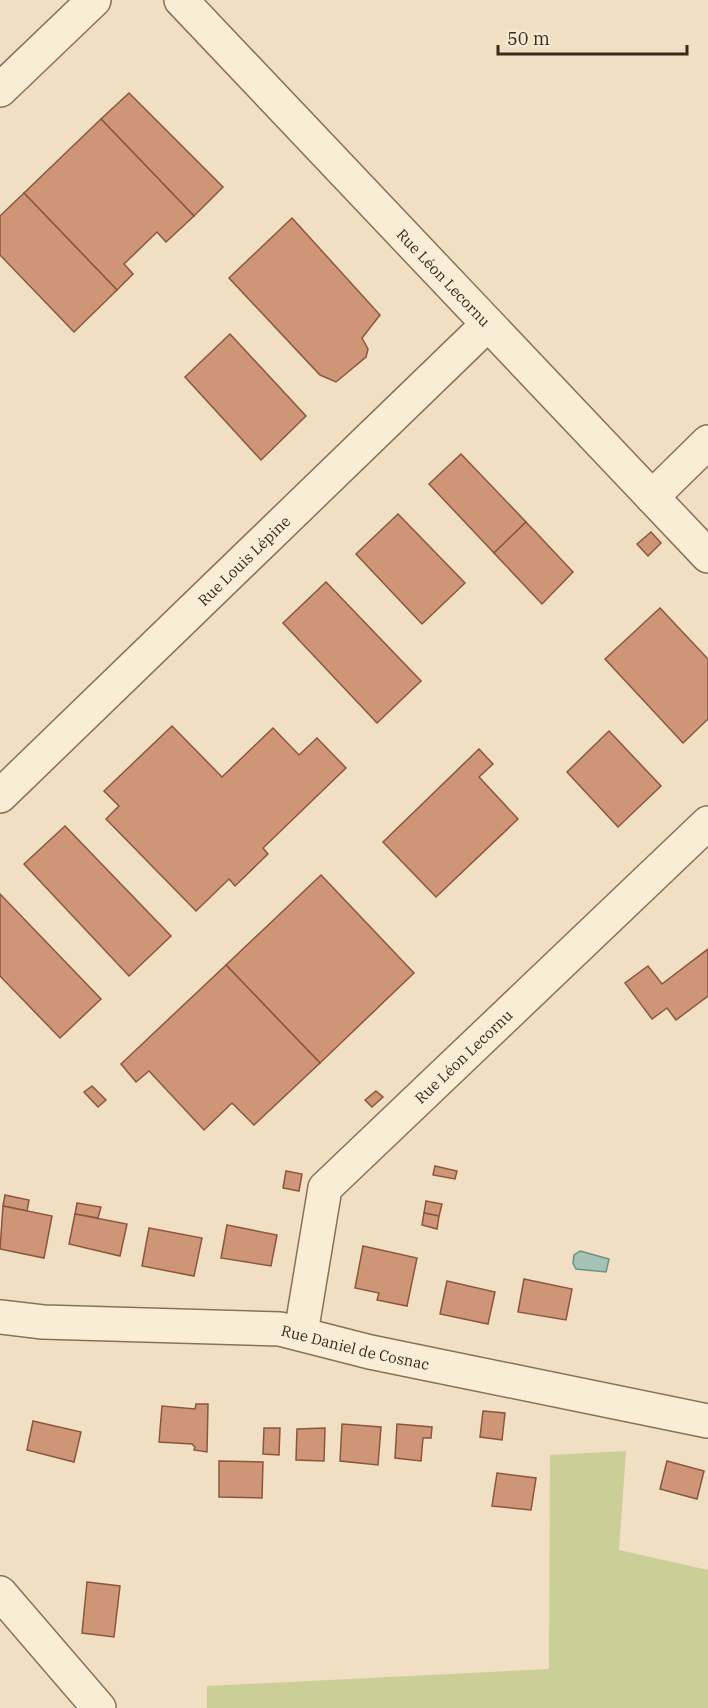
<svg xmlns="http://www.w3.org/2000/svg" width="708" height="1708" viewBox="0 0 708 1708" font-family="'IBM Plex Serif',serif">
<style>
.green{fill:#cbce96}
.water{fill:#a5c2b7;stroke:#6b9185;stroke-width:1.5}
.building{fill:#cf9577;stroke:#8a573e;stroke-width:1.5}
.lines{fill:none;stroke-linecap:round;stroke-linejoin:round}
.minor-casing{stroke:#8a7059;stroke-width:36}
.minor{stroke:#faedd6;stroke-width:33}
.labels{text-anchor:middle;dominant-baseline:central;stroke-width:5;stroke-linejoin:round;paint-order:stroke}
.street-label{font-size:15px;fill:#3a291d;stroke:#f7ead2}
</style>
<rect width="100%" height="100%" fill="#f0dfc2"/>
<polygon class="green" points="626,1451 619,1550 708,1570 708,1708 207,1708 207,1686 549,1669 550,1455"/>
<polygon class="water" points="580,1251 609,1259 606,1272 576,1269 573,1263 574,1255"/>
<g class="building">
<polygon points="129,93 223,187 194,216 101,119"/>
<polygon points="101,119 194,216 166,242 157,232 124,264 133,274 117,290 24,193"/>
<polygon points="24,193 117,290 74,332 0,255 0,216"/>
<polygon points="292,218 380,315 362,338 368,349 366,357 336,382 320,375 229,278"/>
<polygon points="230,334 306,416 261,460 185,377"/>
<polygon points="461,454 526,522 494,553 429,484"/>
<polygon points="398,514 465,583 422,624 356,554"/>
<polygon points="526,522 573,572 542,604 494,553"/>
<polygon points="651,532 661,543 648,556 637,544"/>
<polygon points="326,582 421,681 377,723 283,623"/>
<polygon points="660,608 708,659 708,719 683,743 605,659"/>
<polygon points="172,726 222,777 273,728 299,755 317,738 346,768 263,848 268,854 235,886 229,879 196,911 106,819 119,806 104,791"/>
<polygon points="609,731 661,786 618,827 567,772"/>
<polygon points="479,749 493,764 479,777 518,819 436,897 383,842"/>
<polygon points="65,826 171,936 129,976 24,864"/>
<polygon points="321,875 414,973 320,1063 226,965"/>
<polygon points="0,894 101,999 60,1038 0,976"/>
<polygon points="708,949 708,996 676,1020 667,1008 652,1019 625,983 648,966 662,984"/>
<polygon points="226,965 320,1063 254,1125 232,1103 204,1130 149,1071 136,1082 121,1064"/>
<polygon points="92,1086 106,1100 98,1107 84,1092"/>
<polygon points="376,1091 383,1097 372,1107 365,1100"/>
<polygon points="435,1166 457,1171 455,1179 433,1175"/>
<polygon points="286,1171 302,1174 299,1191 283,1188"/>
<polygon points="5,1195 29,1200 27,1211 3,1206"/>
<polygon points="426,1201 442,1204 439,1216 424,1213"/>
<polygon points="77,1203 101,1207 98,1218 75,1214"/>
<polygon points="3,1206 52,1216 44,1258 0,1249"/>
<polygon points="424,1213 439,1216 437,1229 422,1225"/>
<polygon points="75,1214 127,1224 120,1256 69,1244"/>
<polygon points="227,1225 277,1235 271,1266 221,1258"/>
<polygon points="149,1228 202,1238 194,1276 142,1266"/>
<polygon points="363,1246 417,1258 407,1306 377,1300 379,1293 355,1288"/>
<polygon points="524,1279 572,1289 566,1320 518,1312"/>
<polygon points="447,1281 495,1292 488,1324 440,1314"/>
<polygon points="196,1404 208,1404 207,1452 194,1450 195,1447 192,1444 159,1442 162,1406 195,1409"/>
<polygon points="483,1411 505,1413 502,1440 480,1437"/>
<polygon points="33,1421 81,1432 74,1462 27,1450"/>
<polygon points="342,1424 381,1427 378,1465 340,1461"/>
<polygon points="397,1424 432,1427 431,1438 423,1438 421,1461 395,1458"/>
<polygon points="264,1428 280,1428 279,1455 263,1454"/>
<polygon points="325,1428 324,1461 296,1460 297,1429"/>
<polygon points="219,1461 263,1462 262,1498 219,1497"/>
<polygon points="667,1461 704,1471 697,1499 660,1489"/>
<polygon points="497,1473 536,1478 531,1510 492,1506"/>
<polygon points="87,1582 120,1586 114,1637 82,1633"/>
</g>
<g class="lines">
<g class="minor-casing">
<g id="minor">
<path id="s1" d="M181,0L708,556"/>
<polyline points="0,90 94,0"/>
<polyline points="652,497 708,442"/>
<path id="s2" d="M0,796L487,325"/>
<path id="s3" d="M0,1317L43,1322L280,1329L370,1352L708,1421"/>
<path id="s4" d="M301,1333L325,1188L708,823"/>
<polyline points="0,1593 99,1708"/>
</g>
</g>
<use href="#minor" class="minor"/>
</g>
<g class="labels">
<g class="street-label">
<text stroke="none"><textPath href="#s1" startOffset="382">Rue Léon Lecornu</textPath></text>
<text stroke="none"><textPath href="#s2" startOffset="339">Rue Louis Lépine</textPath></text>
<text stroke="none"><textPath href="#s4" startOffset="338">Rue Léon Lecornu</textPath></text>
<text stroke="none"><textPath href="#s3" startOffset="358">Rue Daniel de Cosnac</textPath></text>
</g>
</g>
<path d="M498 45v9h189v-9" fill="none" stroke="#3a291d" stroke-width="3"/>
<text x="507" y="45" font-size="18" fill="#3a291d" stroke="#f7ead2" stroke-width="4.5" paint-order="stroke">50 m</text>
</svg>
